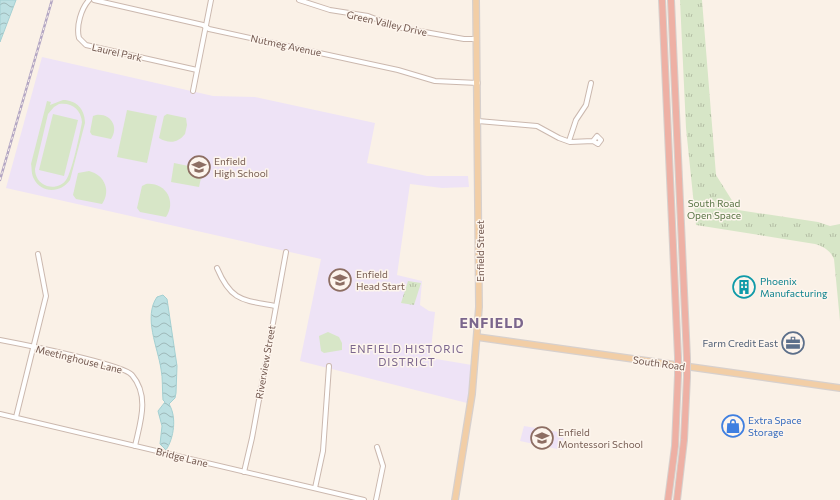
<svg xmlns="http://www.w3.org/2000/svg" width="840" height="500" viewBox="0 0 840 500" font-family="Commissioner,sans-serif">
<style>
.education{fill:#eee3f6}
.grass{fill:url(#grass-tufts)}
.garden{fill:#d7e6c7;fill-rule:evenodd}
.water{fill:url(#water-waves);stroke:#a4d0d2}
.lines{fill:none;stroke-linecap:round;stroke-linejoin:round}
.minor-casing{stroke:#cbb8ae;stroke-width:6}
.major-casing{stroke:#d7d0cd;stroke-width:8}
.highway-casing{stroke:#d7d0cd;stroke-width:8}
.minor{stroke:#fff;stroke-width:4}
.major{stroke:#f2cea6;stroke-width:5.5}
.highway{stroke:#eeb0a4;stroke-width:6}
.rail-casing{stroke:#b3a6c3;stroke-width:2.5}
.rail{stroke:#fdf5ed;stroke-width:1;stroke-dasharray:3;stroke-linecap:butt}
.highway-bridge-casing{stroke:#d7d0cd;stroke-width:8;stroke-linecap:butt}
.highway-bridge{stroke:#eeb0a4;stroke-width:6}
.labels{text-anchor:middle;dominant-baseline:central;stroke-width:3;stroke-linejoin:round;paint-order:stroke}
.street-label{font-size:10px;fill:#71574e;stroke:#fdf5ed}
.education-label{font-size:10px;fill:#785e54;stroke:#fdf5ed;text-anchor:start}
.park-label{font-size:10px;fill:#5a7647;stroke:#fdf5ed}
.culture-label{font-size:10px;fill:#0d838f;stroke:#fdf5ed;text-anchor:start}
.service-label{font-size:10px;fill:#4e5e75;stroke:#fdf5ed;text-anchor:end}
.shop-label{font-size:10px;fill:#366cbe;stroke:#fdf5ed;text-anchor:start}
.neighbourhood-label{font-size:11px;letter-spacing:1px;fill:#7b668d;stroke:#fdf5ed}
.district-label{font-size:14px;font-weight:bold;letter-spacing:1px;fill:#7b668d;stroke:#fdf5ed}
</style>
<defs>
<pattern id="grass-tufts" width="24" height="20" patternUnits="userSpaceOnUse"><rect width="24" height="20" fill="#d7e6c7"/><path d="M3 7l-1-3M5 7V3M7 7l1-3M15 17l-1-3M17 17v-4M19 17l1-3" fill="none" stroke="#b3bda4"/></pattern>
<pattern id="water-waves" width="16" height="10" patternUnits="userSpaceOnUse"><rect width="16" height="10" fill="#bde0e2"/><path d="M0 5q4-4 8 0t8 0" fill="none" stroke="#9eb8b9"/></pattern>
</defs>
<rect width="100%" height="100%" fill="#faf1e7"/>
<g class="education">
<polygon points="42,57 213,96 255,97 375,123 367,163 427,176 468,176 469,187 442,188 410,184 397,275 422,281 420,305 429,311 435,312 430,358 472,365 467,403 300,361 321,259 6,188"/>
<polygon points="524,426 564,433 562,450 520,441"/>
</g>
<g class="grass">
<path d="M680,0H702L716,175L738,210L818,222L830,226L840,224V321L834,259C831,251 823,246 815,244L696,225L686,128Z"/>
<polygon points="408,281 421,283 414,305 401,303"/>
</g>
<g class="garden">
<path d="M63,100C76,100 85,109 85,123L70,180C61,193 42,194 34,179C31,174 32,168 31,164L47,101L51,102L50,105ZM59,104C71,102 81,109 82,122C80,133 72,172 66,180C62,186 54,188 47,186C39,183 35,177 35,169L48,114L54,107Z"/>
<polygon points="127,110 157,116 147,163 117,157"/>
<polygon points="53,114 78,120 64,176 39,170"/>
<path d="M167,114L186,118L187,125L185,134C178,143 169,144 159,138L164,116Z"/>
<path d="M96,115C111,113 119,127 111,139L92,135L90,132L93,116Z"/>
<polygon points="174,163 203,169 199,187 171,182"/>
<path d="M89,171C105,175 111,191 102,204L76,199L73,195L78,173Z"/>
<path d="M146,184C165,182 177,201 166,217L140,212L137,208L142,186Z"/>
<polygon points="328,332 339,337 342,343 342,350 324,353 321,351 319,336"/>
</g>
<g class="water">
<polygon points="0,0 16,0 0,42"/>
<path d="M163,295L167,299L177,366L176,393L175,398L169,404C177,417 174,438 166,450L160,444L162,426L158,411L165,402L163,400C162,389 163,379 161,369C158,348 143,317 157,297Z"/>
</g>
<g class="lines">
<g class="minor-casing">
<g id="minor">
<path d="M89,0C81,9 76,26 79,38L86,45L197,70"/>
<polyline points="94,0 203,25 209,29 398,70 435,81 478,83"/>
<polyline points="299,0 330,10 368,16 397,27 464,39 477,39"/>
<polyline points="193,91 211,0"/>
<polyline points="478,121 537,126 559,138 570,142 593,141 598,144 601,140 597,136 593,141"/>
<polyline points="569,141 576,120 586,105 591,83"/>
<path d="M217,268C231,301 242,300 275,306"/>
<path d="M0,340C21,344 123,364 132,375C150,396 140,423 135,446"/>
<polyline points="0,414 364,500"/>
<polyline points="16,417 46,296 38,254"/>
<polyline points="244,472 252,438 286,252"/>
<polyline points="315,488 323,451 329,366"/>
<polyline points="376,500 383,466 377,447"/>
</g>
</g>
<g class="major-casing">
<g id="major">
<polyline points="477,337 840,388"/>
<polyline points="455,500 472,394 479,307 476,0"/>
</g>
</g>
<g class="highway-casing">
<g id="highway">
<polyline points="662,0 678,357"/>
<polyline points="671,0 687,358"/>
<polyline points="668,500 675,446 678,375"/>
<polyline points="677,500 684,440 687,377"/>
</g>
</g>
<use href="#minor" class="minor"/>
<use href="#major" class="major"/>
<use href="#highway" class="highway"/>
<g class="rail-casing">
<polyline id="rail" points="0,180 52,0"/>
</g>
<use href="#rail" class="rail"/>
<g class="highway-bridge-casing">
<g id="highway-bridge">
<polyline points="678,375 678,357"/>
<polyline points="687,377 687,358"/>
</g>
</g>
<use href="#highway-bridge" class="highway-bridge"/>
</g>
<defs>
<g id="school-ring" transform="scale(1.15)"><circle r="9.5" fill="#fdf5ed" stroke="#8d6e63" stroke-width="1.5"/><path d="M0-5L7-2L0 1L-7-2ZM-4 1L0 2.5L4 1V4Q0 6-4 4Z" fill="#8d6e63"/></g>
<g id="building-ring" transform="scale(1.15)"><circle r="9.5" fill="#fdf5ed" stroke="#0f9aa8" stroke-width="1.5"/><path d="M-4-6H4V6H1V3H-1V6H-4ZM-2.5-4.3h1.7v1.8h-1.7ZM.8-4.3h1.7v1.8H.8ZM-2.5-1h1.7V.8h-1.7ZM.8-1h1.7V.8H.8Z" fill="#0f9aa8"/></g>
<g id="office-ring" transform="scale(1.15)"><circle r="9.5" fill="#fdf5ed" stroke="#5c6f8a" stroke-width="1.5"/><path d="M-6-3h4V-5.5h4V-3h4V5H-6ZM-1-4.5V-3h2v-1.5ZM-6 0V1H6V0Z" fill="#5c6f8a"/></g>
<g id="shop-ring" transform="scale(1.15)"><circle r="9.5" fill="#fdf5ed" stroke="#3f7fe0" stroke-width="1.5"/><path d="M-5-2.5h2.3a2.7 3.5 0 0 1 5.4 0H5L5.5 6h-11ZM-1.5-2.5h3a1.5 2.3 0 0 0-3 0Z" fill="#3f7fe0"/></g>
</defs>
<g fill-rule="evenodd">
<use href="#school-ring" x="199" y="167"/>
<use href="#school-ring" x="340" y="280"/>
<use href="#building-ring" x="744" y="287"/>
<use href="#office-ring" x="793" y="343"/>
<use href="#shop-ring" x="733" y="426"/>
<use href="#school-ring" x="542" y="438"/>
</g>
<g class="labels">
<g class="street-label">
<text transform="translate(387 23) rotate(13)">Green Valley Drive</text>
<text transform="translate(286 45) rotate(12)">Nutmeg Avenue</text>
<text transform="translate(117 52) rotate(13)">Laurel Park</text>
<text transform="translate(480 251) rotate(-90)">Enfield Street</text>
<text transform="translate(79 359) rotate(14)">Meetinghouse Lane</text>
<text transform="translate(265 362) rotate(-80)">Riverview Street</text>
<text transform="translate(659 363) rotate(8)">South Road</text>
<text transform="translate(182 457) rotate(14)">Bridge Lane</text>
</g>
<g class="education-label">
<text x="214" y="161">Enfield<tspan x="214" dy="12">High School</tspan></text>
<text x="356" y="274">Enfield<tspan x="356" dy="12">Head Start</tspan></text>
<text x="558" y="432">Enfield<tspan x="558" dy="12">Montessori School</tspan></text>
</g>
<g class="park-label">
<text x="714" y="203">South Road<tspan x="714" dy="12">Open Space</tspan></text>
</g>
<g class="culture-label">
<text x="760" y="281">Phoenix<tspan x="760" dy="12">Manufacturing</tspan></text>
</g>
<g class="service-label">
<text x="778" y="343">Farm Credit East</text>
</g>
<g class="shop-label">
<text x="748" y="420">Extra Space<tspan x="748" dy="12">Storage</tspan></text>
</g>
<g class="neighbourhood-label">
<text x="407" y="348">ENFIELD HISTORIC<tspan x="407" dy="13">DISTRICT</tspan></text>
</g>
<g class="district-label">
<text x="492" y="322">ENFIELD</text>
</g>
</g>
</svg>
